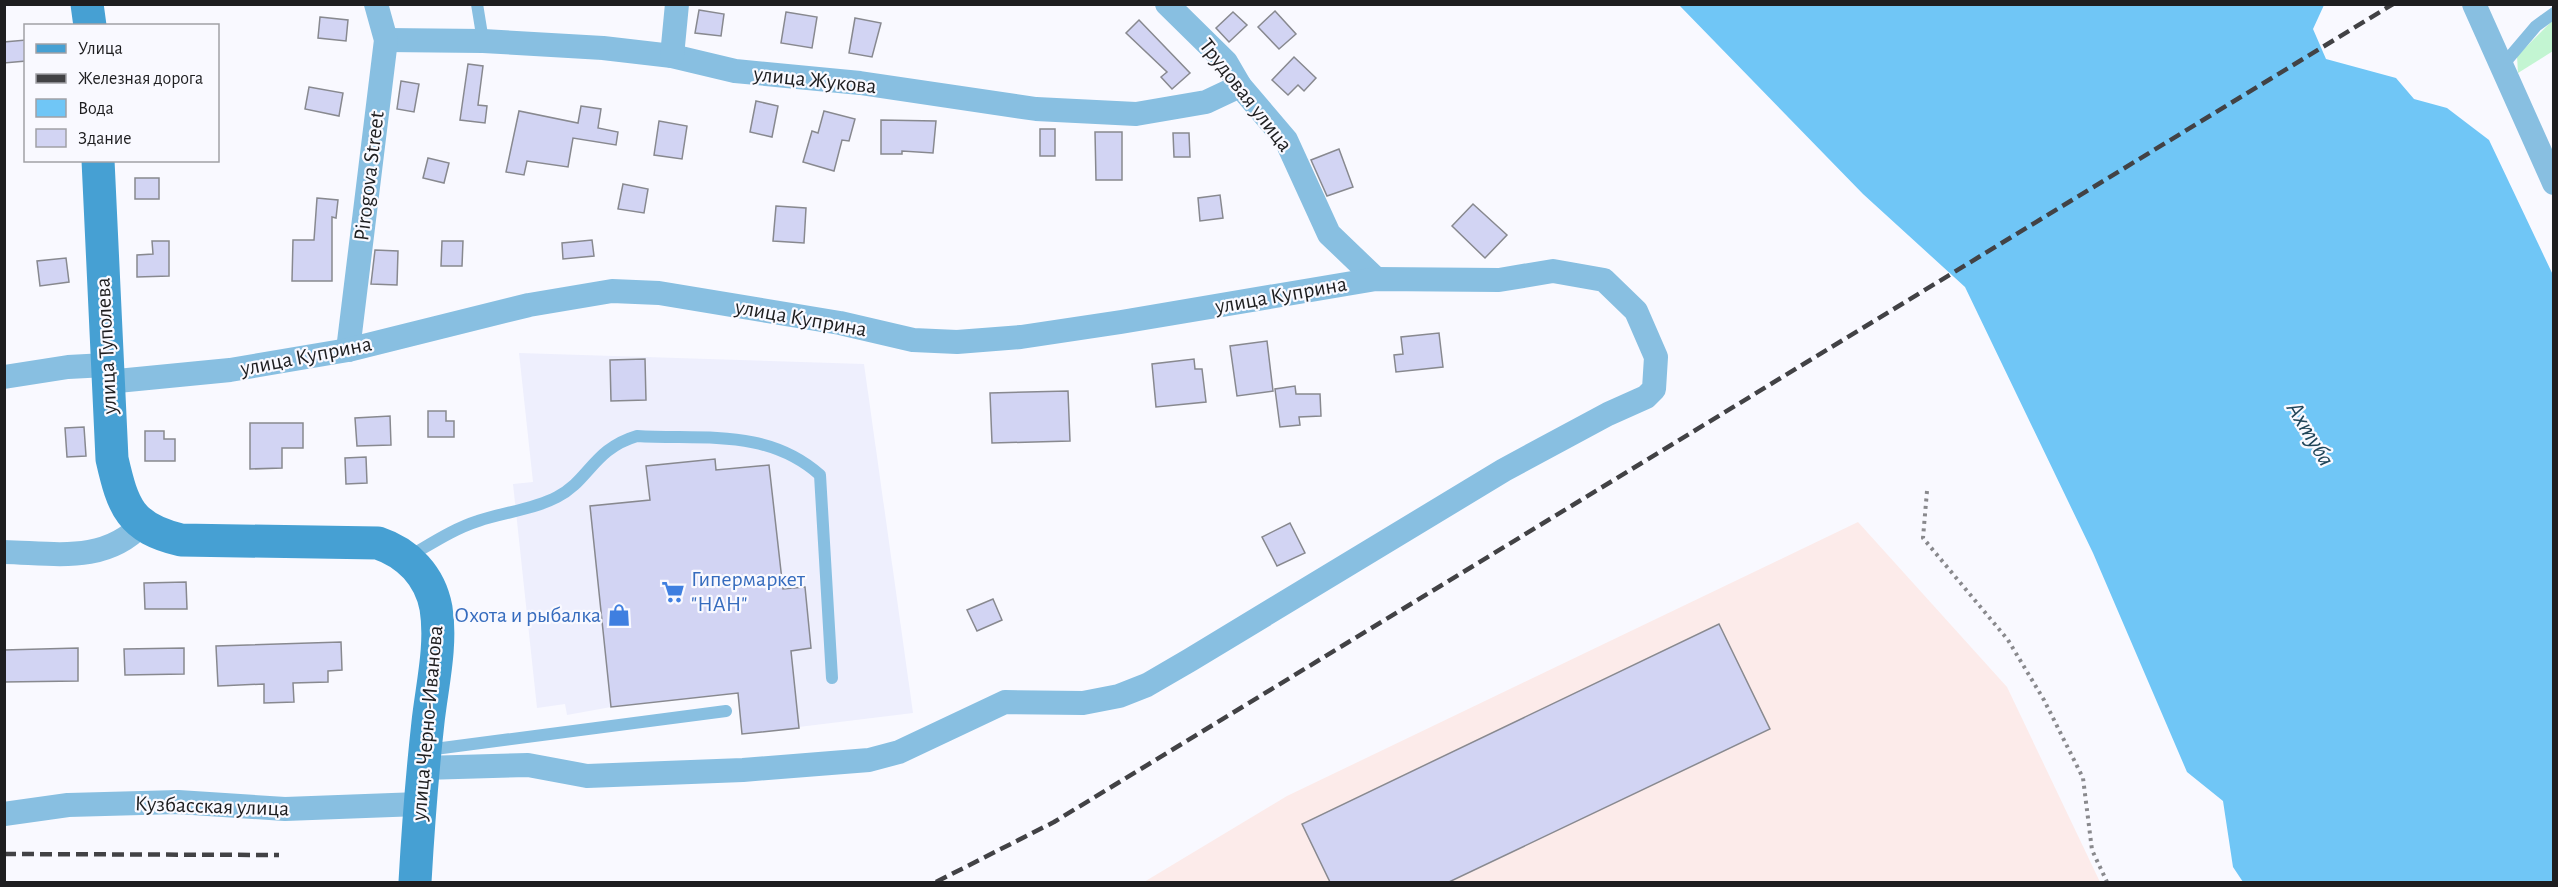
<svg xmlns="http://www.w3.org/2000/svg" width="2558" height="887" viewBox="0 0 2558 887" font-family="'Alegreya Sans',sans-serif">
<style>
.built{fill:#eeeffd}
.industrial{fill:#fcebea}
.green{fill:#c3f5d2}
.water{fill:#70c6f6}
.building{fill:#d2d4f3;stroke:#88898f;stroke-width:1.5}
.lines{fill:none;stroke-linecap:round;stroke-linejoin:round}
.path{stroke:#89898d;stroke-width:4;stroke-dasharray:3 4.5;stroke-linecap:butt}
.lane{stroke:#88bfe1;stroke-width:12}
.street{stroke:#88bfe1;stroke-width:24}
.secondary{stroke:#46a0d3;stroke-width:33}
.rail{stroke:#424245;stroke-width:4.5;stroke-dasharray:12 6;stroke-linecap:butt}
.labels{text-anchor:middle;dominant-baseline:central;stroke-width:4.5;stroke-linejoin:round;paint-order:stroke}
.street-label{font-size:22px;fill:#1e1e20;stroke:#f9f9ff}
.shop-label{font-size:22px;fill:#366cbe;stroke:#f9f9ff;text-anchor:start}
.water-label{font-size:24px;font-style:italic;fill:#204559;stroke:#f9f9ff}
</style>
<rect width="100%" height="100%" fill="#f9f9ff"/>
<polygon class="built" points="519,353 864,364 913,713 742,734 738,693 611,707 567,715 565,704 537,708 513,484 533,482"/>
<polygon class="industrial" points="1858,522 2007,687 2100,882 1144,882 1287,796"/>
<polygon class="green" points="2553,20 2553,51 2518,73 2517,56"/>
<polygon class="water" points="1679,5 2324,5 2313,29 2326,59 2396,78 2414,99 2447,108 2489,140 2553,275 2553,882 2243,882 2233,867 2223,801 2187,772 2093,553 1965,287 1863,194"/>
<g class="building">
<polygon points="699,10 724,14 721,36 695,33"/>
<polygon points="1275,11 1296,34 1279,49 1258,27"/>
<polygon points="786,12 817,17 812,48 781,43"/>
<polygon points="1233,12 1247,25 1229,42 1216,28"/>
<polygon points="320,17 348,20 346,41 318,38"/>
<polygon points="855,18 881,23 872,57 849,53"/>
<polygon points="1139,20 1190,73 1172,89 1161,77 1167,72 1126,33"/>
<polygon points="26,40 26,61 4,63 4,42"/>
<polygon points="1294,57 1316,78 1304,91 1298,85 1288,95 1272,80"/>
<polygon points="468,64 483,66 478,105 487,106 485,123 460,120"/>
<polygon points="401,81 419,84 414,112 397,109"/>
<polygon points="309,87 343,93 339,116 305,109"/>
<polygon points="756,101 778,106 772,137 750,132"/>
<polygon points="581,106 601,109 598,128 618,132 616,145 573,138 568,167 527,161 524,175 506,172 519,111 578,123"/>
<polygon points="824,111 855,119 849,141 842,140 834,171 803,162 812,131 818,133"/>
<polygon points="881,120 936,121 933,153 902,151 902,154 881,154"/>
<polygon points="659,121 687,126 682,159 654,155"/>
<rect x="1040" y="129" width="15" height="27"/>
<polygon points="1095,132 1122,132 1122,180 1096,180"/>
<polygon points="1173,133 1189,133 1190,157 1174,157"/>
<polygon points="1339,149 1353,187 1327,196 1311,160"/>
<polygon points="428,158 449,163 444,183 423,178"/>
<rect x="135" y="178" width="24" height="21"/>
<polygon points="623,184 648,189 644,213 618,209"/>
<polygon points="1220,195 1223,218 1200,221 1198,198"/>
<polygon points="317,198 338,200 336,218 332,217 332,281 292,281 293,240 314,240"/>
<polygon points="1473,204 1507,235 1485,258 1452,226"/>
<polygon points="776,206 806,208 804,243 773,241"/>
<polygon points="592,240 594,256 563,259 562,243"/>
<polygon points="152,241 169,241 169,276 137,277 137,255 153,254"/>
<polygon points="442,241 463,241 462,266 441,266"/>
<polygon points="375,250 398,251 397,285 371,284"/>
<polygon points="66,258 69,282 40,286 37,261"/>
<polygon points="1439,333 1443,367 1396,372 1394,355 1403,354 1401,337"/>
<polygon points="1267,341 1273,391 1237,396 1230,346"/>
<polygon points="645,359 646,400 611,401 610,360"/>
<polygon points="1194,359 1195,369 1202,369 1206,402 1156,407 1152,364"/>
<polygon points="1295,386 1296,394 1320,394 1321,416 1299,417 1300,425 1280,427 1275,389"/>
<polygon points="1068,391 1070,441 992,443 990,393"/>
<polygon points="428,411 446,411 446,421 454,421 454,437 428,437"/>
<polygon points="390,416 391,445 357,446 355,418"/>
<polygon points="250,423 303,423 303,448 282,448 282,468 250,469"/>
<polygon points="84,427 86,456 67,457 65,428"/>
<polygon points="145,431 164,431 164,439 175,439 175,461 145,461"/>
<polygon points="366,457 367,483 346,484 345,458"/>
<polygon points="715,459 716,470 769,465 783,589 805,587 811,648 791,651 799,728 742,734 738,693 611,707 590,506 650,500 646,466"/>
<polygon points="1290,523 1305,553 1277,566 1262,537"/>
<polygon points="186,582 187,609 145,609 144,583"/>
<polygon points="993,599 1002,620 977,631 967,610"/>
<polygon points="1719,624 1770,729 1449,882 1330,882 1302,824"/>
<polygon points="341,642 342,670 328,671 328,682 293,683 294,702 264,703 264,684 218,686 216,646"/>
<polygon points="78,648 78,681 4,682 4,650"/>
<polygon points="184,648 184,674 125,675 124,649"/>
</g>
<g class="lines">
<polyline class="path" points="1927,491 1923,538 2008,640 2044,700 2083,778 2092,850 2107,882"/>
<g class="lane">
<polyline points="477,4 483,41"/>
<polyline points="2502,66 2536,26 2554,13"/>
<path d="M408,557C431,544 453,529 478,521C504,512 532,510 557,497C589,481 593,449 637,436C704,440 767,428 820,475L832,678"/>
<polyline points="427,750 726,711"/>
</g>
<g class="street">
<polyline points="1167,4 1226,62 1240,86 1286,140 1329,234 1376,279"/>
<polyline points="2474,4 2554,183"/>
<polyline points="386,40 483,41 603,48 672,56 735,71 860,83 1036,109 1136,114 1206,102 1240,86"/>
<polyline points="672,56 677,4"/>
<polyline points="348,350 386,40 376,4"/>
<polyline points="4,377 68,367 106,365"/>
<polyline points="107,382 230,370 348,350 529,305 612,291 659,293 840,323 913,340 957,342 1021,337 1121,322 1376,279 1499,280 1553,271 1604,280 1636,311 1656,357 1654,389 1646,397 1608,414 1504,470 1190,660 1147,685 1119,696 1083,703 1005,702 899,752 869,760 743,770 587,776 528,765 423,768"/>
<path d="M4,552C54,553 105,564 142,524"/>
<polyline points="4,814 68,805 178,802 285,809 419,804"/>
</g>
<g class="secondary">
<polyline points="87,4 90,26"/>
<path d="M98,160L112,459C123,507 130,528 181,540L378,543C408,553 430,576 436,608C442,645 432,686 428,722C422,776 418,829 415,882"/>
</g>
<g class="rail">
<polyline points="4,854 279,855"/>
<polyline points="936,882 1054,822 2393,4"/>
</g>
</g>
<defs>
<g id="supermarket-bare" transform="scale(1.8)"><path d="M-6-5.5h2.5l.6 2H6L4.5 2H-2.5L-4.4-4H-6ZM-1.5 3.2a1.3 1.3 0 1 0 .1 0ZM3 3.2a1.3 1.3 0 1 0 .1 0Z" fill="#3f7fe0" stroke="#f9f9ff" stroke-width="2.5" paint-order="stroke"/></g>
<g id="shop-bare" transform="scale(1.8)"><path d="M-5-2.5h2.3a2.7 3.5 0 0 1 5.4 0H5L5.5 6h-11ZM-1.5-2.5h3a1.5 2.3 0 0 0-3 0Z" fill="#3f7fe0" stroke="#f9f9ff" stroke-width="2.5" paint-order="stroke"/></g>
</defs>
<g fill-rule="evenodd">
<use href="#supermarket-bare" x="673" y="592"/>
<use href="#shop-bare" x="619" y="615"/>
</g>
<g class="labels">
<g class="street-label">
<text transform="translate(815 80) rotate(6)">улица Жукова</text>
<text transform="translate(1246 95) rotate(52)">Трудовая улица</text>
<text transform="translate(369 176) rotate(-83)">Pirogova Street</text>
<text transform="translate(1281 295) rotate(-10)">улица Куприна</text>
<text transform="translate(801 318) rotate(10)">улица Куприна</text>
<text transform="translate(106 346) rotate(-93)">улица Туполева</text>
<text transform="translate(306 356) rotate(-11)">улица Куприна</text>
<text transform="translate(427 723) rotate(-85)">улица Черно-Иванова</text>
<text transform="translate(212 806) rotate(2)">Кузбасская улица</text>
</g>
<g class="shop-label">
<text x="691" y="579">Гипермаркет<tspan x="691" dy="25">"НАН"</tspan></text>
<text x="601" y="615" text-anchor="end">Охота и рыбалка</text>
</g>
<g class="water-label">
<text transform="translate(2310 434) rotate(59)">Ахтуба</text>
</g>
</g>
<rect width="2558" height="887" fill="none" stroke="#1e1e20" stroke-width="12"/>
<rect x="24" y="24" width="195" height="138" fill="#f9f9ff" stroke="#a1a1a6" stroke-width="1.5"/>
<rect x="36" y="44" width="30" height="9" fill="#46a0d3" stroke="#a1a1a6" stroke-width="1.5"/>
<text x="78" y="54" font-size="18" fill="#1e1e20">Улица</text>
<rect x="36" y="74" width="30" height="9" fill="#424245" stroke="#a1a1a6" stroke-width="1.5"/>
<text x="78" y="84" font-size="18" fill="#1e1e20">Железная дорога</text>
<rect x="36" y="99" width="30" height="18" fill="#70c6f6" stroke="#a1a1a6" stroke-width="1.5"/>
<text x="78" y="114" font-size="18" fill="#1e1e20">Вода</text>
<rect x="36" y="129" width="30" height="18" fill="#d2d4f3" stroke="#a1a1a6" stroke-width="1.5"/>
<text x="78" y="144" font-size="18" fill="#1e1e20">Здание</text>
</svg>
